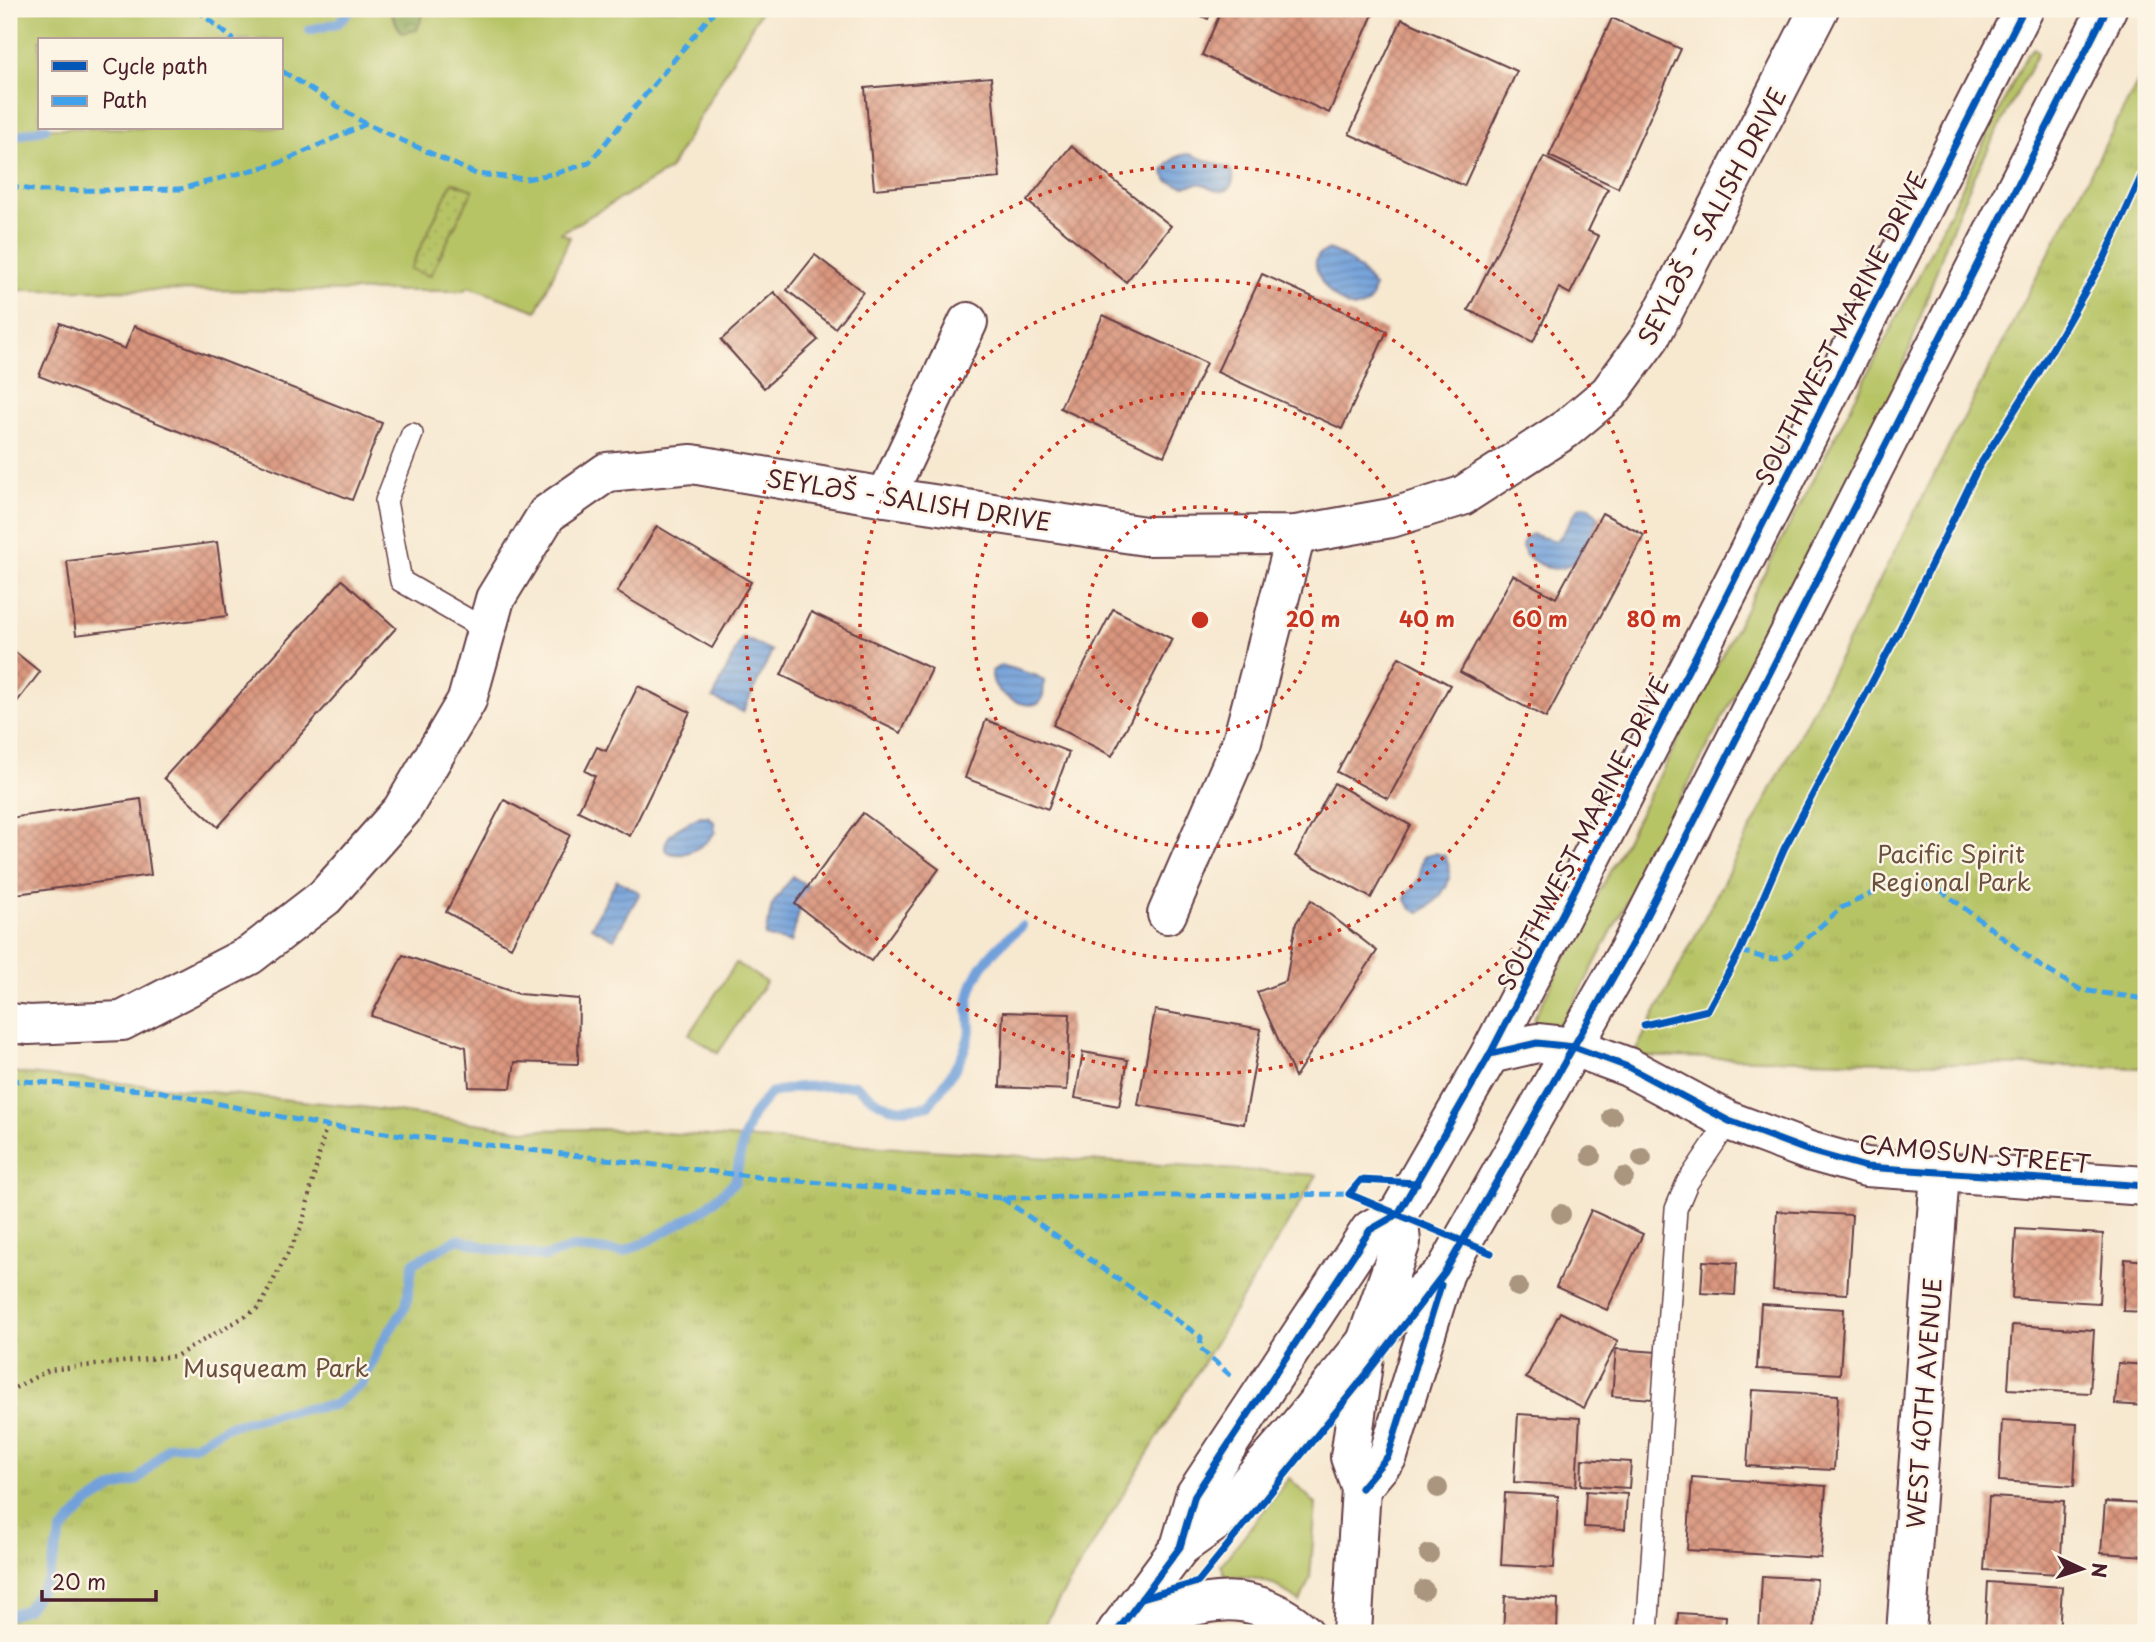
<svg xmlns="http://www.w3.org/2000/svg" width="2155" height="1642" viewBox="0 0 2155 1642" font-family="'Playpen Sans',sans-serif">
<style>
.grass{fill:#b7c466;stroke:#807248;stroke-width:2;fill-rule:evenodd}
.forest{fill:url(#forest-crowns);stroke:#6e6443;stroke-width:2}
.park{fill:url(#park-tufts);stroke:#807248;stroke-width:2}
.garden{fill:url(#garden-dots);stroke:#807248;stroke-width:2}
.water{fill:url(#water-rules);stroke:#5e6082;stroke-width:2}
.lines{fill:none;stroke-linecap:round;stroke-linejoin:round}
.stream{stroke:#71a0da;stroke-width:10}
.building{fill:url(#building-cross-hatch)}
.service-casing{stroke:#643d44;stroke-width:24}
.minor-casing{stroke:#643d44;stroke-width:42}
.secondary-casing{stroke:#643d44;stroke-width:42}
.path{stroke:#643d44;stroke-width:4.5;stroke-dasharray:2 5;stroke-linecap:butt}
.service{stroke:#fff;stroke-width:21}
.minor{stroke:#fff;stroke-width:38}
.secondary{stroke:#fff;stroke-width:38}
.quiet{stroke:#40a2eb;stroke-width:5;stroke-dasharray:10 5;stroke-linecap:butt}
.cycleway-casing{stroke:#fcf5e5;stroke-width:11}
.cycleway{stroke:#0057b8;stroke-width:7}
.tree{fill:#aa957f}
.ring{fill:none;stroke:#c8321e;stroke-width:3.5;stroke-dasharray:3.5 7}
.labels{text-anchor:middle;dominant-baseline:central;stroke-width:5;stroke-linejoin:round;paint-order:stroke}
.street-label{font-size:24px;fill:#4a1f2b;stroke:#fcf5e5}
.park-label{font-size:24px;fill:#6b513d;stroke:#fcf5e5}
.centre{fill:#c8321e;stroke:#fcf5e5;stroke-width:3.5}
.ring-label{font-size:21px;text-anchor:middle;font-weight:bold;fill:#c8321e;stroke:#fcf5e5;stroke-width:5;stroke-linejoin:round;paint-order:stroke}
</style>
<defs>
<pattern id="forest-crowns" width="20" height="18" patternUnits="userSpaceOnUse" patternTransform="scale(1.75)"><rect width="20" height="18" fill="#91aa5b"/><path d="M2 6a3 3 0 1 1 6 0M12 15a3 3 0 1 1 6 0" fill="none" stroke="#788a4b"/></pattern>
<pattern id="park-tufts" width="24" height="20" patternUnits="userSpaceOnUse" patternTransform="scale(1.75)"><rect width="24" height="20" fill="#b7c466"/><path d="M3 7l-1-3M5 7V3M7 7l1-3M15 17l-1-3M17 17v-4M19 17l1-3" fill="none" stroke="#9fa859"/></pattern>
<pattern id="garden-dots" width="8" height="8" patternUnits="userSpaceOnUse" patternTransform="scale(1.75)"><rect width="8" height="8" fill="#b7c466"/><path d="M2 2h.1M6 6h.1" fill="none" stroke="#9fa859" stroke-width="1.8" stroke-linecap="round"/></pattern>
<pattern id="water-rules" width="6" height="5" patternUnits="userSpaceOnUse" patternTransform="scale(1.75)"><rect width="6" height="5" fill="#71a0da"/><path d="M0 2.5h6" fill="none" stroke="#5f82b1"/></pattern>
<pattern id="building-cross-hatch" width="8" height="8" patternUnits="userSpaceOnUse" patternTransform="scale(1.75)"><rect width="8" height="8" fill="#da967e"/><path d="M0 0l8 8M0 8l8-8" fill="none" stroke="#b37a67"/></pattern>
</defs>
<rect width="100%" height="100%" fill="#fcf5e5"/>
<filter id="ink" filterUnits="userSpaceOnUse"><feTurbulence type="fractalNoise" baseFrequency=".0143" numOctaves="2"/><feDisplacementMap in="SourceGraphic" scale="14" xChannelSelector="R" yChannelSelector="G"/><feConvolveMatrix kernelMatrix="1 2 1 2 8 2 1 2 1" color-interpolation-filters="sRGB"/></filter>
<filter id="wash" filterUnits="userSpaceOnUse"><feTurbulence type="fractalNoise" baseFrequency=".00686" numOctaves="4" result="noise"/><feDisplacementMap in="SourceGraphic" scale="28" xChannelSelector="R" yChannelSelector="G"/><feGaussianBlur stdDeviation="1.57" result="paint"/><feColorMatrix in="noise" values="0 0 0 0 0 0 0 0 0 0 0 0 0 0 0 0 0 1.4 0 .05"/><feComposite in="paint" operator="in"/></filter>
<g filter="url(#wash)">
<rect width="100%" height="100%" fill="#f7e8d0"/>
<g class="grass">
<path d="M9,9H762L669,170L561,233L570,237L537,311L469,287L462,291L9,290ZM40,40H282V128H40Z"/>
<path d="M2034,48L2038,53C2014,100 1987,148 1965,197C1938,257 1921,321 1897,383L1568,1015L1556,1026L1540,1031L1534,1022L1535,1016L1920,273L2027,54Z"/>
<polygon points="736,963 766,982 718,1053 689,1034"/>
<path d="M1289,1478L1316,1504L1310,1578L1300,1602C1275,1583 1259,1575 1226,1577L1221,1565Z"/>
</g>
<polygon class="forest" points="389,9 425,9 417,30 401,33"/>
<g class="park">
<polygon points="2146,66 2146,1068 1633,1056"/>
<polygon points="9,1072 362,1107 524,1130 602,1129 1317,1175 1039,1633 9,1633"/>
</g>
<polygon class="garden" points="452,182 473,190 430,276 410,269"/>
<g class="water">
<path d="M1189,154L1229,168C1238,178 1232,193 1218,191C1212,190 1207,185 1202,184C1196,183 1190,186 1184,186C1179,185 1173,183 1168,181L1163,171C1171,160 1175,155 1189,154Z"/>
<path d="M1330,250C1346,255 1365,273 1374,287C1365,343 1299,271 1320,254C1323,252 1327,251 1330,250Z"/>
<path d="M1581,506L1589,507L1599,517C1590,537 1577,578 1547,567C1540,565 1533,560 1526,556L1522,545L1525,538L1531,534L1556,541C1568,532 1570,515 1581,506Z"/>
<polygon points="742,637 772,651 743,712 713,698"/>
<path d="M1001,665L1037,676L1044,681L1043,698L1038,704C1018,708 990,692 992,671Z"/>
<path d="M700,816H708L714,822L715,832C706,846 680,862 665,850C663,832 687,824 700,816Z"/>
<path d="M1435,853L1445,856C1447,861 1450,867 1450,872C1450,889 1433,905 1420,912L1411,909L1405,898C1408,890 1415,886 1418,879C1424,866 1416,855 1435,853Z"/>
<polygon points="792,876 814,890 799,912 791,943 765,936 772,905"/>
<polygon points="617,880 640,893 614,939 591,927"/>
</g>
<g class="lines">
<g class="stream">
<polyline points="310,30 338,23 352,9"/>
<polyline points="9,138 46,128"/>
<path d="M9,1615L27,1609L48,1580L61,1532L87,1504L113,1488L138,1480L169,1446L194,1445L228,1426L284,1412L334,1405L363,1383L382,1342L406,1306L413,1263L458,1239L488,1248L544,1257L573,1248L623,1252L652,1239L702,1211L735,1182L743,1141L752,1116L770,1093L798,1087L855,1085C883,1107 893,1114 929,1105C945,1083 962,1063 969,1036C972,1024 966,1010 969,998C975,967 998,945 1022,926"/>
</g>
</g>
<g id="blocks">
<g class="building">
<polygon points="1186,9 1212,9 1208,19"/>
<polygon points="1222,9 1368,9 1374,12 1329,113 1202,55"/>
<polygon points="1699,9 1722,9 1718,17"/>
<polygon points="1612,18 1681,49 1618,188 1549,156"/>
<polygon points="1402,19 1517,71 1464,186 1349,134"/>
<polygon points="991,77 1000,178 874,189 865,88"/>
<polygon points="1071,146 1171,226 1126,282 1027,201"/>
<polygon points="1544,157 1608,189 1588,231 1599,236 1570,294 1559,288 1533,342 1468,310"/>
<polygon points="815,255 863,292 835,328 787,290"/>
<polygon points="1262,274 1387,331 1342,429 1217,372"/>
<polygon points="774,292 818,340 764,388 721,340"/>
<polygon points="1103,315 1206,363 1164,456 1060,408"/>
<polygon points="60,323 125,349 134,326 382,423 352,500 39,376"/>
<polygon points="1602,513 1644,535 1546,718 1460,672 1513,575 1556,598"/>
<polygon points="657,526 751,582 712,648 617,592"/>
<polygon points="217,542 227,616 76,635 67,561"/>
<polygon points="342,580 396,628 218,827 164,778"/>
<polygon points="1113,609 1172,639 1112,756 1053,725"/>
<polygon points="811,612 932,669 901,733 781,675"/>
<polygon points="9,647 40,672 9,712"/>
<polygon points="1399,657 1450,685 1388,799 1337,772"/>
<polygon points="638,686 690,712 630,836 578,811 595,776 585,771 597,747 606,751"/>
<polygon points="986,720 1069,752 1048,809 965,778"/>
<polygon points="1334,783 1410,825 1371,898 1295,856"/>
<polygon points="141,799 151,875 9,895 9,818"/>
<polygon points="504,800 570,835 511,947 446,912"/>
<polygon points="863,813 939,869 871,961 795,904"/>
<polygon points="1311,900 1377,951 1295,1077 1257,992 1286,981 1296,923"/>
<polygon points="403,955 519,994 579,999 578,1064 515,1062 511,1088 469,1087 466,1047 371,1016"/>
<polygon points="1155,1010 1261,1029 1244,1124 1138,1105"/>
<polygon points="1003,1012 1070,1014 1067,1090 1000,1087"/>
<polygon points="1083,1052 1128,1060 1119,1106 1075,1098"/>
<polygon points="1591,1210 1643,1234 1607,1310 1556,1287"/>
<polygon points="1777,1211 1852,1215 1847,1294 1773,1290"/>
<polygon points="2016,1229 2103,1234 2099,1303 2012,1298"/>
<polygon points="2125,1259 2146,1261 2146,1312 2123,1311"/>
<polygon points="1703,1261 1737,1263 1735,1295 1701,1293"/>
<polygon points="1761,1304 1844,1309 1840,1374 1757,1369"/>
<polygon points="1560,1312 1618,1341 1584,1408 1526,1378"/>
<polygon points="2012,1325 2094,1330 2090,1393 2008,1389"/>
<polygon points="1616,1349 1657,1352 1653,1399 1612,1396"/>
<polygon points="2118,1363 2146,1365 2146,1406 2115,1404"/>
<polygon points="1752,1390 1838,1395 1834,1470 1747,1466"/>
<polygon points="1518,1414 1580,1418 1576,1486 1514,1482"/>
<polygon points="2002,1420 2077,1424 2074,1486 1999,1481"/>
<polygon points="1582,1459 1631,1462 1629,1488 1581,1485"/>
<polygon points="1692,1477 1826,1486 1821,1558 1687,1550"/>
<polygon points="1586,1491 1627,1494 1625,1529 1584,1527"/>
<polygon points="1505,1493 1558,1496 1554,1568 1501,1565"/>
<polygon points="1989,1497 2064,1501 2060,1574 1984,1570"/>
<polygon points="2105,1502 2146,1504 2146,1556 2101,1553"/>
<polygon points="1762,1576 1817,1579 1814,1633 1759,1633"/>
<polygon points="1988,1582 2062,1587 2059,1633 1985,1633"/>
<polygon points="1505,1596 1558,1599 1557,1633 1503,1633"/>
<polygon points="1678,1613 1726,1616 1725,1633 1677,1633"/>
</g>
</g>
</g>
<g filter="url(#ink)">
<use href="#blocks" fill-opacity="0" stroke="#643d44" stroke-width="2"/>
<g class="lines">
<g class="service-casing">
<g id="service">
<polyline points="412,434 386,501 401,581 486,630"/>
<polyline points="1647,1633 1676,1209 1687,1183 1729,1121"/>
</g>
</g>
<g class="minor-casing">
<g id="minor">
<polyline points="886,497 968,322"/>
<polyline points="1167,914 1242,741 1296,535"/>
<polyline points="9,1023 29,1025 122,1021 250,955 325,897 402,810 467,700 495,599 547,514 607,472 692,464 886,497 1145,536 1296,535 1391,518 1462,496 1566,429 1609,393 1651,336 1819,9"/>
<polyline points="1490,1054 1537,1043 1574,1047 1628,1067 1729,1121 1809,1151 1866,1167 2146,1186"/>
<polyline points="1906,1633 1940,1173"/>
</g>
</g>
<g class="secondary-casing">
<g id="secondary">
<polyline points="1361,1488 1388,1456 1445,1272"/>
<polyline points="1180,1547 1215,1522 1297,1428 1366,1342 1445,1272 1632,944 2107,9"/>
<path d="M1118,1630C1188,1608 1241,1577 1304,1633"/>
<polyline points="1116,1633 1180,1547 1195,1495 1370,1230 1398,1214 1490,1054 1709,630 2024,9"/>
<polyline points="1352,1633 1361,1488 1350,1457 1366,1342 1401,1242 1398,1214"/>
</g>
</g>
<polyline class="path" points="9,1391 49,1370 176,1356 259,1308 302,1226 326,1126"/>
<use href="#service" class="service"/>
<use href="#minor" class="minor"/>
<use href="#secondary" class="secondary"/>
<g class="quiet">
<polyline points="196,9 234,40"/>
<polyline points="282,71 366,124 437,156 476,174 526,179 557,173 589,163 716,9"/>
<polyline points="9,186 39,191 180,189 279,163 366,124"/>
<polyline points="1740,951 1765,958 1775,959 1788,955 1841,908 1875,892 1907,882 1938,888 2040,966 2081,990 2146,999"/>
<polyline points="9,1080 157,1091 326,1126 775,1179 1002,1198 1349,1194"/>
<polyline points="1002,1198 1201,1337 1200,1348 1231,1376"/>
</g>
<g class="cycleway-casing">
<g id="cycleway">
<polyline points="1644,1025 1708,1010 1740,951 1784,849 1898,633 1978,468 2039,372 2105,257 2146,166"/>
<polyline points="1490,1054 1537,1043 1574,1047 1628,1067 1729,1121 1809,1151 1866,1167 2146,1186"/>
<polyline points="1417,1183 1361,1180 1349,1194 1491,1253"/>
<polyline points="1361,1488 1388,1456 1441,1285"/>
<polyline points="1142,1598 1198,1582 1361,1381 1445,1272 1632,944 2107,9"/>
<polyline points="1116,1633 1180,1547 1195,1495 1370,1230 1398,1214 1490,1054 1709,630 2024,9"/>
</g>
</g>
<use href="#cycleway" class="cycleway"/>
</g>
<g class="tree">
<circle cx="1612" cy="1117" r="10"/>
<circle cx="1591" cy="1156" r="10"/>
<circle cx="1642" cy="1158" r="10"/>
<circle cx="1624" cy="1177" r="10"/>
<circle cx="1561" cy="1214" r="10"/>
<circle cx="1518" cy="1287" r="10"/>
<circle cx="1438" cy="1488" r="10"/>
<circle cx="1429" cy="1554" r="10"/>
<circle cx="1424" cy="1590" r="10"/>
</g>
</g>
<g class="ring">
<circle cx="1200" cy="620" r="113"/>
<circle cx="1200" cy="620" r="227"/>
<circle cx="1200" cy="620" r="340"/>
<circle cx="1200" cy="620" r="454"/>
</g>
<g class="labels">
<g class="street-label">
<text transform="translate(1711 216) rotate(-62)">SEYLƏŠ - SALISH DRIVE</text>
<text transform="translate(1840 328) rotate(-63)">SOUTHWEST MARINE DRIVE</text>
<text transform="translate(909 499) rotate(9)">SEYLƏŠ - SALISH DRIVE</text>
<text transform="translate(1582 833) rotate(-63)">SOUTHWEST MARINE DRIVE</text>
<text transform="translate(1975 1153) rotate(5)">CAMOSUN STREET</text>
<text transform="translate(1923 1403) rotate(-86)">WEST 40TH AVENUE</text>
</g>
<g class="park-label">
<text x="1951" y="853">Pacific Spirit<tspan x="1951" dy="28">Regional Park</tspan></text>
<text x="276" y="1367">Musqueam Park</text>
</g>
</g>
<circle cx="1200" cy="620" r="10" class="centre"/>
<g class="ring-label">
<text x="1313" y="627">20 m</text>
<text x="1427" y="627">40 m</text>
<text x="1540" y="627">60 m</text>
<text x="1654" y="627">80 m</text>
</g>
<rect width="2155" height="1642" fill="none" stroke="#fcf5e5" stroke-width="35"/>
<rect x="38" y="38" width="245" height="91" fill="#fcf5e5" stroke="#b59f9b" stroke-width="2"/>
<rect x="52" y="61" width="35" height="10" fill="#0057b8" stroke="#b59f9b" stroke-width="2"/>
<text x="102" y="74" font-size="21" fill="#4a1f2b">Cycle path</text>
<rect x="52" y="96" width="35" height="10" fill="#40a2eb" stroke="#b59f9b" stroke-width="2"/>
<text x="102" y="108" font-size="21" fill="#4a1f2b">Path</text>
<g transform="translate(2082 1569) rotate(94)" stroke="#fcf5e5" stroke-width="5" paint-order="stroke">
<path d="M0-5L12 26L0 18L-12 26Z" fill="#4a1f2b"/>
<text y="-10" font-size="19" font-weight="bold" text-anchor="middle" fill="#4a1f2b">N</text>
</g>
<path d="M42 1590v10h114v-10" fill="none" stroke="#4a1f2b" stroke-width="3.5"/>
<text x="52" y="1590" font-size="21" fill="#4a1f2b" stroke="#fcf5e5" stroke-width="5" paint-order="stroke">20 m</text>
</svg>
